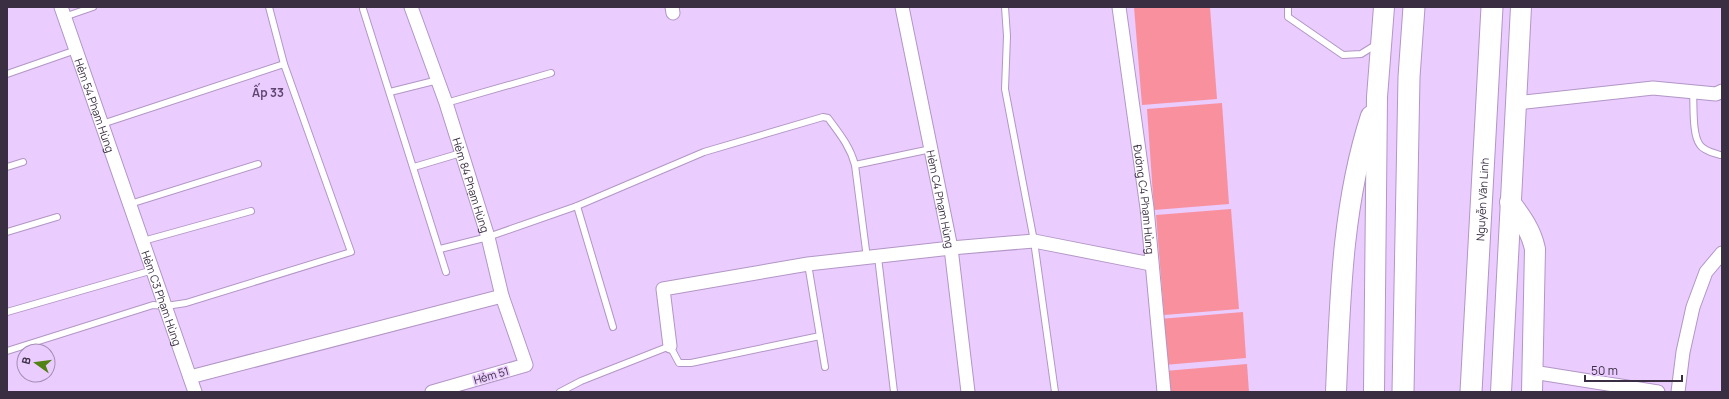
<svg xmlns="http://www.w3.org/2000/svg" width="1729" height="399" viewBox="0 0 1729 399" font-family="Manrope,sans-serif">
<style>
.green{fill:#f9909e}
.lines{fill:none;stroke-linecap:round;stroke-linejoin:round}
.service-casing{stroke:#b296c5;stroke-width:8}
.minor-casing{stroke:#b296c5;stroke-width:15}
.primary-casing{stroke:#b296c5;stroke-width:22}
.trunk-casing{stroke:#b296c5;stroke-width:23}
.service{stroke:#fff;stroke-width:6}
.minor{stroke:#fff;stroke-width:13}
.primary{stroke:#fff;stroke-width:20}
.trunk{stroke:#fff;stroke-width:21}
.labels{text-anchor:middle;dominant-baseline:central;stroke-width:3.5;stroke-linejoin:round;paint-order:stroke}
.street-label{font-size:11px;fill:#3a2f42;stroke:#eaccfe}
.neighbourhood-label{font-size:12px;font-weight:bold;fill:#604670;stroke:#eaccfe}
</style>
<rect width="100%" height="100%" fill="#eaccfe"/>
<g class="green">
<polygon points="1134,7 1210,7 1217,99 1142,105"/>
<polygon points="1222,103 1229,204 1154,210 1147,109"/>
<polygon points="1231,209 1239,309 1164,315 1156,215"/>
<polygon points="1243,312 1246,358 1164,365 1160,319"/>
<polygon points="1247,364 1249,392 1167,392 1165,371"/>
</g>
<g class="lines">
<g class="service-casing">
<g id="service">
<polyline points="1005,7 1007,36 1005,89 1034,241 1055,392"/>
<polyline points="1288,7 1288,17 1343,55 1361,54 1377,44"/>
<polyline points="363,9 446,272"/>
<polyline points="64,17 93,7"/>
<polyline points="7,74 76,50"/>
<polyline points="390,92 438,80"/>
<path d="M1693,92C1694,106 1692,135 1700,145C1704,151 1714,153 1720,155"/>
<polyline points="446,103 551,73"/>
<polyline points="102,124 284,64"/>
<polyline points="855,165 931,149"/>
<polyline points="7,167 23,162"/>
<polyline points="414,167 461,153"/>
<polyline points="130,204 258,164"/>
<polyline points="577,206 613,327"/>
<polyline points="7,232 57,217"/>
<polyline points="143,241 251,211"/>
<path d="M440,249L488,237L577,206L704,152L823,117L828,118C839,133 850,146 855,165L867,258"/>
<polyline points="878,257 894,392"/>
<polyline points="808,264 825,367"/>
<polyline points="7,312 153,270"/>
<polyline points="7,351 153,305 166,306 186,303 351,252 284,64 269,7"/>
<polyline points="560,392 581,381 670,346 679,363 691,363 820,336"/>
</g>
</g>
<g class="minor-casing">
<g id="minor">
<path id="s1" d="M61,7L195,392"/>
<path id="s2" d="M411,7L446,103L488,237L502,296L526,365L432,392"/>
<polyline points="672,7 673,13"/>
<path id="s3" d="M902,7L951,248L968,392"/>
<path id="s4" d="M1119,7L1147,208L1164,392"/>
<polyline points="1516,103 1653,88 1716,94 1722,91"/>
<polyline points="670,346 663,289 808,264 951,248 1034,241 1151,264"/>
<polyline points="1533,372 1658,392"/>
<polyline points="190,377 502,296"/>
<polyline points="1678,392 1683,352 1693,307 1706,272 1722,253"/>
</g>
</g>
<g class="primary-casing">
<g id="primary">
<path d="M1510,202C1521,217 1531,230 1535,249L1532,392"/>
<path d="M1336,392C1340,299 1342,205 1371,116"/>
<polyline points="1374,392 1377,97 1384,7"/>
<polyline points="1501,392 1521,7"/>
</g>
</g>
<g class="trunk-casing">
<g id="trunk">
<polyline points="1403,392 1409,77 1414,7"/>
<path id="s5" d="M1471,392L1492,7"/>
</g>
</g>
<use href="#service" class="service"/>
<use href="#minor" class="minor"/>
<use href="#primary" class="primary"/>
<use href="#trunk" class="trunk"/>
</g>
<g class="labels">
<g class="street-label">
<text stroke="none"><textPath href="#s1" startOffset="104">Hẻm 54 Phạm Hùng</textPath></text>
<text stroke="none"><textPath href="#s2" startOffset="188">Hẻm 84 Phạm Hùng</textPath></text>
<text stroke="none"><textPath href="#s3" startOffset="196">Hẻm C4 Phạm Hùng</textPath></text>
<text stroke="none"><textPath href="#s4" startOffset="194">Đường C4 Phạm Hủng</textPath></text>
<text stroke="none"><textPath href="#s5" startOffset="193">Nguyễn Văn Linh</textPath></text>
<text stroke="none"><textPath href="#s1" startOffset="308">Hẻm C3 Phạm Hùng</textPath></text>
<text transform="translate(491 375) rotate(-16)">Hẻm 51</text>
</g>
<g class="neighbourhood-label">
<text x="268" y="92">Ấp 33</text>
</g>
</g>
<rect width="1729" height="399" fill="none" stroke="#3a2f42" stroke-width="16"/>
<g transform="translate(36 363) rotate(284)"><circle r="19" fill="#eaccfe" stroke="#a48db3"/>
<path d="M0-3L7 15L0 10L-7 15Z" fill="#518213"/>
<text y="-6" font-size="11" font-weight="bold" text-anchor="middle" fill="#3a2f42">B</text>
</g>
<path d="M1585 375v6h97v-6" fill="none" stroke="#3a2f42" stroke-width="2"/>
<text x="1591" y="375" font-size="12" fill="#3a2f42" stroke="#eaccfe" stroke-width="3" paint-order="stroke">50 m</text>
</svg>
